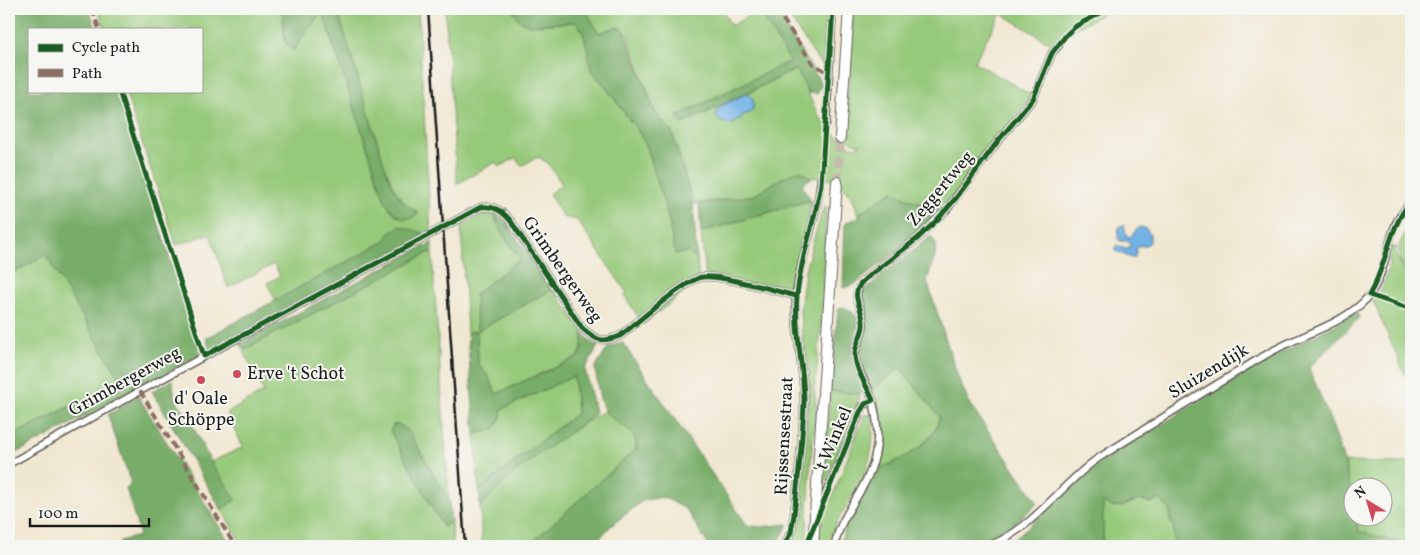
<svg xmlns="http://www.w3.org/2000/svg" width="1420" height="555" viewBox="0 0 1420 555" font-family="Vollkorn,serif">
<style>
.green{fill:#96c979;stroke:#59724a}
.forest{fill:#78ad69;stroke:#4a6442}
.water{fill:#72b3e6;stroke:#476881}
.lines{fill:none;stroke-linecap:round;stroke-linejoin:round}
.stream{stroke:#72b3e6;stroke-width:2.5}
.street-tunnel{stroke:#c6beac;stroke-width:6;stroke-dasharray:6 3;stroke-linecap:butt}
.primary-tunnel{stroke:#c6beac;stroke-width:10;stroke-dasharray:10 5;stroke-linecap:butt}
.street-casing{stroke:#66635b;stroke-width:9}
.primary-casing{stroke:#66635b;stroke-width:12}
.street{stroke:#fff;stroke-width:6}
.primary{stroke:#fff;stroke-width:10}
.rail{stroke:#1c1c1c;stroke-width:2.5}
.quiet{stroke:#8d6e63;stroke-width:4;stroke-dasharray:8 4;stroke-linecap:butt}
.cycleway-casing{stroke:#f6f6f2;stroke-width:8}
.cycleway{stroke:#1b5e20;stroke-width:5}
.poi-dot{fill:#d1495b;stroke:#f6f6f2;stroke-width:2}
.labels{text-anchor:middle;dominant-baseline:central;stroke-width:4;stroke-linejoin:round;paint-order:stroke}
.street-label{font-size:18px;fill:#1c1c1c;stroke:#f6f6f2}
.poi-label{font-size:18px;fill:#1c1c1c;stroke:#f6f6f2;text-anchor:start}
</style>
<rect width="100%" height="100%" fill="#f6f6f2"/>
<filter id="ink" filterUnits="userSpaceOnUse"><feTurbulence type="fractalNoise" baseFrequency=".02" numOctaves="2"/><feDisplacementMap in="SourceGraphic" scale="10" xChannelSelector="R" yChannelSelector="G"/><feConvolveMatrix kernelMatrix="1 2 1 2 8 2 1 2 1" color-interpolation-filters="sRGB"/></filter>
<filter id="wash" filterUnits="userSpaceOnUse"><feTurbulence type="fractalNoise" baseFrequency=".0096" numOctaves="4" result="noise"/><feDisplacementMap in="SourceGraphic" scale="20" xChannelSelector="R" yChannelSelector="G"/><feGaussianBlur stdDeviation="1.12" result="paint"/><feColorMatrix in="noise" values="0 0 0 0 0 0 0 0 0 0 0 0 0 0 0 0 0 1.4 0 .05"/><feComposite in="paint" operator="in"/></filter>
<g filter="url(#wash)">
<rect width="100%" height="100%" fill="#f0e7d0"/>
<g class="green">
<path d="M98,9H282L285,42L293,51L322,10L385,201C391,211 395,216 406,219L418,212C399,203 392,186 385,167L337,9H418L431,235L428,236L410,231L404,228L386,241L276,301L267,283L280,276L274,264L228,288L210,234L176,245L125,91H201V29H105Z"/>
<polygon points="445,9 512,9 514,13 539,25 575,22 580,27 584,36 588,51 591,71 604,85 638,131 647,147 668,217 675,254 688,251 697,260 699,281 643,324 624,295 627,293 577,220 563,217 549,194 562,184 547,162 538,157 521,166 516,158 499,167 496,162 457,184"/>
<path d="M585,9H722L731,26L759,10L791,61L678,116L682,124L719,107L716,116L720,121L732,123L740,116L751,112C755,105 754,98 748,93L797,69L818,115L837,136L850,146L856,147L861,144C851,145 848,138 843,131L849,84L854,9H1111L1074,29L1056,47L1001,13L974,62L1033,96L986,153L942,209L909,199L893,191L859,214L857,213C854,189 835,175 811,178L801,171L780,179L755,195L693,204L672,132L655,112L627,34L616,27L599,33Z"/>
<polygon points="784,9 828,9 824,62 820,63 817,59"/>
<polygon points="811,200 808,221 787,290 706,279 701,232"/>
<polygon points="826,206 823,307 815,386 807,386 800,312 805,270 823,208"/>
<polygon points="488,213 495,214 496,221 520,259 475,294 477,331 553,289 583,332 582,349 578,357 496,394 489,377 478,364 477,331 467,332 461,226"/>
<path d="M1411,225V275C1393,262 1397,240 1411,225Z"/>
<path d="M1391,247H1397L1395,253L1404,272L1411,278V388L1373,301C1387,287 1389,265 1391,247Z"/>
<polygon points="432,251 449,501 408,430 443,527 451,522 453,546 243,546 221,509 235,500 211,462 243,447 227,413 264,392 240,344 245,348 247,348"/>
<polygon points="46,255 121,381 9,437 9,275"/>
<path d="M900,367L939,416C938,441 901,461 880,468L883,425L872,389Z"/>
<polygon points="574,376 577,413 479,490 475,434 488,431 501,418 502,409"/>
<polygon points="808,388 814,388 817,411 812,445 806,546 789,546 798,520 805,439"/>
<path d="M863,389L825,484L826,502L831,500L865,414L872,416C876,445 868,473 852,498C842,513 832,528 829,546H818L830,391L859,394Z"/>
<path d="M605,411C616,423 639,430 636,449L528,546H482L480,507C504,478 534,457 565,436C578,427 591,418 605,411Z"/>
<polygon points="1411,461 1411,546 1362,533 1359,531 1355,518 1382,518 1382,488 1352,488 1352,501 1345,462 1402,463"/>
<polygon points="1159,499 1170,510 1170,520 1174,528 1174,546 1107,546 1103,540 1102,502 1112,507 1123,506 1139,500 1150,503"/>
</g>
<g class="forest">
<polygon points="9,9 89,9 96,29 29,29 29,91 116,91 200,352 198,356 9,457 9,437 121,381 46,255 9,275"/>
<path d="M282,9H337L385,167L393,187L403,202L419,214C404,224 393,215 385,201L322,10L293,51L285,41Z"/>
<polygon points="512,9 585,9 599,33 616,27 623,29 655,112 672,132 693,204 697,260 688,252 685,253 675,254 668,217 647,147 638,131 604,85 591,71 588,51 584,36 580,27 575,22 529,25 519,20"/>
<polygon points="750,9 774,9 822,84 817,94 809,93 796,69 682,124 677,116 790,61 759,11 753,14"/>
<polygon points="798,171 801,171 811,178 802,185 811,200 701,232 699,204 755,195 780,179"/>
<polygon points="893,191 909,199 942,209 922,232 855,284 843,288 845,223 859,217 859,214"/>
<path d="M495,214L505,221L553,289L477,331L478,364L489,377L496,394L578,357L582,349L583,332L591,343L598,346L585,369L595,412L593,416C554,445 512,469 480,507L479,490L577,413L574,376L502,409C499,430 495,430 475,434L467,332L477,331L475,294L520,259L499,229Z"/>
<path d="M400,226C408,229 422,232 428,236L210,350L206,338L385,241L389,234Z"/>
<path d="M931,236L936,244L935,256L927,281L958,377L970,405L1038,503L1000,536L978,546H840C844,522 857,505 870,484C873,479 877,471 881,468C885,465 891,465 895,462C912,454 939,437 939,416L900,368L872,389L859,357L868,321L861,293Z"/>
<polygon points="432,242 432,251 247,348 245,348 240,344"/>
<path d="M843,307C851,310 857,314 858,323L851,355L863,389L859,394L830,391L838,311L839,308Z"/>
<path d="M1357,313L1359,318L1309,368C1328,416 1352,465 1352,518H1355L1359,531L1411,546H1174V528L1170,520V510L1159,499L1150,503L1139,500L1123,506L1112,507L1103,503V540L1107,546H1004C1036,524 1062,492 1093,467L1253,368Z"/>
<path d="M622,342L747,525L760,527L788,524L777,546H709L686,509L663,497L644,500L636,506L611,526L592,546H528L636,449C639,427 614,425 605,411C599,402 597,380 595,368L608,348Z"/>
<path d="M173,380C173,391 175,403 185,411L211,462L235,498V500L221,509L152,391Z"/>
<polygon points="138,396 221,529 232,546 121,546 120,541 139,536 139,532 126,488 131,483 108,415"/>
<polygon points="398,424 408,430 449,501 451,522 443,527 390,431 393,425"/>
</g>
<g class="water">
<path d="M748,93C754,99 755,105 751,112L741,116L740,120L736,119L733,125L732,123L728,124L720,121L716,116L719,107Z"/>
<path d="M1124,225L1126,234L1128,237H1130L1139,227L1145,228L1150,233V242C1146,247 1140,244 1136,248V254L1134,259L1115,251L1114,248L1117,245L1125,249L1131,246L1128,241H1120L1118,239L1119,227L1120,226Z"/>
</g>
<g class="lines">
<polyline class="stream" points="1405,272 1411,279"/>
</g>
</g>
<g filter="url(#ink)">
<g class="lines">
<g class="street-tunnel">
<polyline points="821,178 826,124"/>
<polyline points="817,517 825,496"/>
<polyline points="806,546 811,533"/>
</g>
<polyline class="primary-tunnel" points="837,182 840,138"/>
<g class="street-casing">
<g id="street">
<polyline points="826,124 833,9"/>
<path d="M9,464L140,391L481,207C494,206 501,210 510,220L582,328C597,341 601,343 620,336C637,323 684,281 702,277C720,274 776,291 796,296"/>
<polyline points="825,496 863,406 873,400"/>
<path d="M784,546L791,532L794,515C798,478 803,439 804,402C804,366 794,332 796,296C800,256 818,218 821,178"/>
<path d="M835,546C838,524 851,508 862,488C873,469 879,448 877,426C876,412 873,399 867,386C863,378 858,370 856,361C853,350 860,340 863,328C867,309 846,297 865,279L917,239L948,208L998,141L1033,99L1052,53L1059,45"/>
<path d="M988,546C1033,530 1059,486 1097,459C1154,423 1211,387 1269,353C1299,335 1344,325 1368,297C1385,276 1386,247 1396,223C1400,215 1406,208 1411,201"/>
</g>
</g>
<g class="primary-casing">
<g id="primary">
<polyline points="840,138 849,9"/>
<polyline points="813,546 837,182"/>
</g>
</g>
<use href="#street" class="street"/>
<use href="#primary" class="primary"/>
<polyline class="rail" points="428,9 465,546"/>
<g class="quiet">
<polyline points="92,9 99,29"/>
<polyline points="776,9 813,64 829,73"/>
<polyline points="140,391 235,546"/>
</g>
<g class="cycleway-casing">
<g id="cycleway">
<path d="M119,91L204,356L481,207C494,206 501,210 510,220L582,328C597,341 601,343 620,336C637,323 684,281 702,277C720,274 776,291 796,296"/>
<path d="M1411,201C1387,230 1388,264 1369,295L1411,309"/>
<path d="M784,546L791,532L794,515C798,478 803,439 804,402C804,366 794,331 797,296C800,258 815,222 821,184L833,9"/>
<path d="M806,546L860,412L865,404L873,400C867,386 856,371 855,356C854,346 862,336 863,326C865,307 846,296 865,279L917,239L937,220L956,198L998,141L1033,99L1052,53L1067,34L1076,26L1108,9"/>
</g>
</g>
<use href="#cycleway" class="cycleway"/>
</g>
</g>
<g class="poi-dot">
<circle cx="237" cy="374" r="5"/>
<circle cx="201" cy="380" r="5"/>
</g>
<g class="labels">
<g class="street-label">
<text transform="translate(941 189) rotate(-50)">Zeggertweg</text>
<text transform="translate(562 270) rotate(55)">Grimbergerweg</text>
<text transform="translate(1209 372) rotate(-31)">Sluizendijk</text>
<text transform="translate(125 382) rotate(-29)">Grimbergerweg</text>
<text transform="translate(785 436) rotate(-87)">Rijssensestraat</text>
<text transform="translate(834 440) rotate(-67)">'t Winkel</text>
</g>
<g class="poi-label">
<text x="247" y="374">Erve 't Schot</text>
<text x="201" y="399" text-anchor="middle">d' Oale<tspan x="201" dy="21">Schöppe</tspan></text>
</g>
</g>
<rect width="1420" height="555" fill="none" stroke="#f6f6f2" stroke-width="30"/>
<rect x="28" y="28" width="175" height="65" fill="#f6f6f2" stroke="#9f9f9c"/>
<rect x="38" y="44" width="25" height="8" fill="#1b5e20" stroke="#9f9f9c"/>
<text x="72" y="52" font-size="15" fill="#1c1c1c">Cycle path</text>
<rect x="38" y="69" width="25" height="8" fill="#8d6e63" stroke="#9f9f9c"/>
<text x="72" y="78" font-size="15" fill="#1c1c1c">Path</text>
<g transform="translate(1368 502) rotate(322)"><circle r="24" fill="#f6f6f2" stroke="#9f9f9c"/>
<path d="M0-4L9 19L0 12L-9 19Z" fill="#d1495b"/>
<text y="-8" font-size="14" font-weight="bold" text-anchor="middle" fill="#1c1c1c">N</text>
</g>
<path d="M30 518v8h119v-8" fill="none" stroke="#1c1c1c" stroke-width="2.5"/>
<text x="38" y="518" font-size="15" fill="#1c1c1c" stroke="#f6f6f2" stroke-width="4" paint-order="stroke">100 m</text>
</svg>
